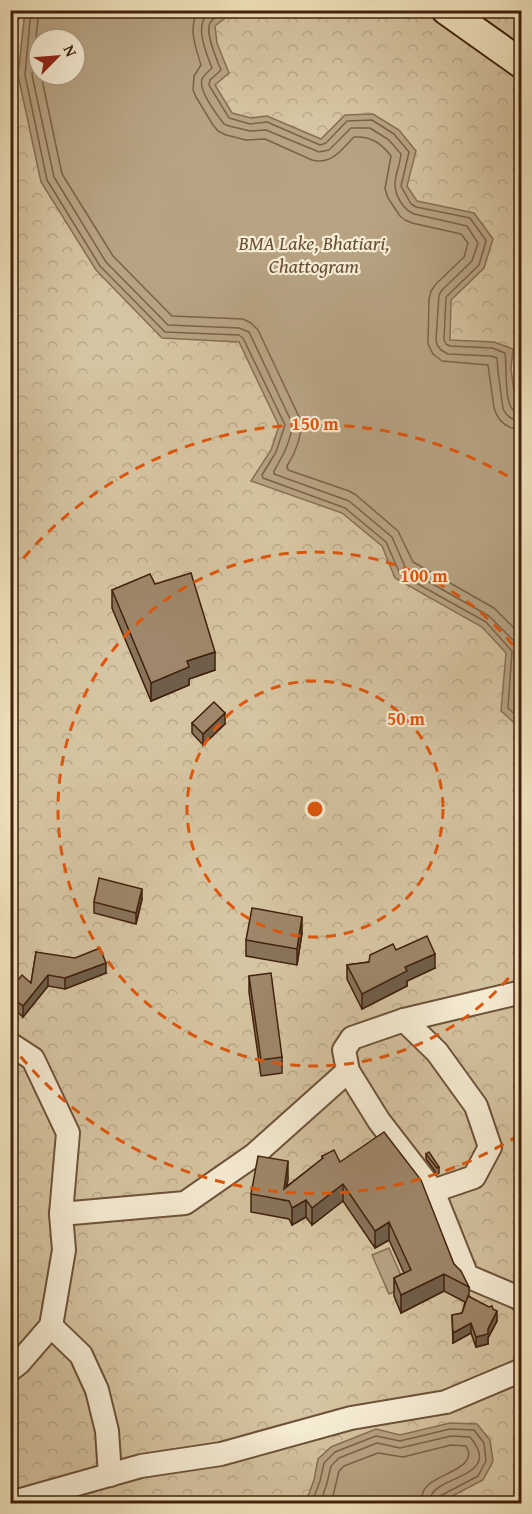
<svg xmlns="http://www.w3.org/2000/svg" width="532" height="1514" viewBox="0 0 532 1514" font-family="'Gentium Book Plus',serif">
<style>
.forest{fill:url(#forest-crowns);stroke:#8c7257;stroke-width:1.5;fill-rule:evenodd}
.water{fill:#b7a383;stroke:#886f53;stroke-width:1.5;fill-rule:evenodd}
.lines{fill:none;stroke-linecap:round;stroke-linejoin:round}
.shore{stroke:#7c6248;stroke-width:1.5}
.minor-casing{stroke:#6e5239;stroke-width:26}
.major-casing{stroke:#41200c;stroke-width:32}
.minor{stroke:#f8efd7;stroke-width:22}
.major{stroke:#f4e7c1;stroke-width:28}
.wall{fill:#88745b;stroke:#41200c;stroke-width:1.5}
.shaded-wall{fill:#6f5e4a;stroke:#41200c;stroke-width:1.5}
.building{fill:#9e876a;stroke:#41200c;stroke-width:1.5}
.ring{fill:none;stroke:#e0560c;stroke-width:3;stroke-dasharray:10 8}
.labels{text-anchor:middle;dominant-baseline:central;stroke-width:4.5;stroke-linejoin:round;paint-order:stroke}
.water-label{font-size:20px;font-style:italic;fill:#6a4e36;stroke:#f8efd7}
.centre{fill:#e0560c;stroke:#f8efd7;stroke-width:3}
.ring-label{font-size:18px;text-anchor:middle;font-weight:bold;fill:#e0560c;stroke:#f8efd7;stroke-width:4.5;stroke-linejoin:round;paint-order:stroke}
</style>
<defs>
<pattern id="forest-crowns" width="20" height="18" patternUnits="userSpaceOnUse" patternTransform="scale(1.5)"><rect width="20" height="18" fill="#d6c5a2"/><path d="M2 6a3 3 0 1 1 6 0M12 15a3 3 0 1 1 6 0" fill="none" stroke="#b9a98a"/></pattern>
</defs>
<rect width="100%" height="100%" fill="#f4e7c1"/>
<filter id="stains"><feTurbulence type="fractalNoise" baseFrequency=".00333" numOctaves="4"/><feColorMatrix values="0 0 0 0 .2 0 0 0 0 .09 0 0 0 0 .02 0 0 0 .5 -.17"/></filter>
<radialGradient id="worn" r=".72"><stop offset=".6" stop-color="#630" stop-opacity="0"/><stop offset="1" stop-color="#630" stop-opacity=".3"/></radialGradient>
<path class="forest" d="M11,11H521V1503H11ZM39,39H75V75H39Z"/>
<g class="water">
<path d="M25,11H230L233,12L215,26L217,43L229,73L215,85L232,113L251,118L267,116L321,139L345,115L373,114L399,130L416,151L407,186L417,201L474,213L493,239L484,268L451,300L450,340L494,342L513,349L511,369L516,405L522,408L521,729L501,711L506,653L482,627L395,578L382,546L342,513L251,481L271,450L279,426L239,342L162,338L96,270L41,182L18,75ZM39,39H75V75H39Z"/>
<polygon points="389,1248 406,1287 389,1294 372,1255"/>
<polygon points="450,1423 477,1424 490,1440 493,1461 483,1480 439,1503 309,1503 308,1496 314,1480 318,1459 331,1447 376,1429 400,1435"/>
</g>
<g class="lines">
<g class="shore">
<polyline points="31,10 25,75 47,180 100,266 165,332 239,335 243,338 285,425 276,452 262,475 263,478 345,508 386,542 400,574 486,622 512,651 508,708 522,721"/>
<path d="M39,10L32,75L54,177L106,262L168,325L239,328L249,332L292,423C292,440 282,457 274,471V474L349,501L392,537L406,569L489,616L516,643L519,648L520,654L515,704L522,711"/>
<path d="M199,10C187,27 196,48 201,65L194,76L193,90L196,97L213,125L218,131L226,135L246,140L265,139L312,160C332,165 341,150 354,137C371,136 381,143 391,156L385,189L388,198L400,216L405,220L412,223L461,234L468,243L464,257L436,284L431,291L429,299L428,344L433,354L442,361L488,365L494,408C498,422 508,429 522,430"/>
<path d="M213,10C209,13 205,16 203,21C198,34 207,55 212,68C209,71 204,75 202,79C198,90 217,115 224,124L229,126L250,131L266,130L319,152L329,150L351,128H370L389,140L401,154C399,173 389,182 400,201C404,207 407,211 414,214L467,226L478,243L472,261L442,290L439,295L436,339L437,345L441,350L448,354L491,356L497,358L498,371L503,409C507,417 514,421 522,421"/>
<path d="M225,10C221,14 213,18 210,23C205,34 217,60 221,70L210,80L209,85L229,118L250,124L267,122L320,145L326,143L347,121L372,120L394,134L409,152L401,186L411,204L416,207L470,218L485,239L486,241L479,265L446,297L444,340L446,344L450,346L492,348L505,353C507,364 504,402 513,410C516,413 517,413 522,413"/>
<path d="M41,75L62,174L113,256L172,316L243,319L251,323L258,330L301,421C302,436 295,454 287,466L288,470L349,491L356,495L398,531L413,562L494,608L522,636"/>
<polyline points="314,1504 314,1497 320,1481 324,1463 335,1452 376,1436 400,1441 450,1429 474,1430 484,1443 486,1461 478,1476 440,1496 437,1499 437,1504"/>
<path d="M322,1504V1498L327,1483L331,1466L339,1458L377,1443L400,1448L451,1436L470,1437C502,1475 444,1475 432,1494C429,1498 430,1499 430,1504"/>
<path d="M331,1504L339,1471L344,1466L378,1453L403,1457L451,1445L466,1446C480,1467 438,1474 427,1486C422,1491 421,1497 421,1504"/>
</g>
<g class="minor-casing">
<g id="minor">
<polyline points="522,992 404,1020 352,1038 344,1050 348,1071 379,1121 433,1191 467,1276 519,1298 522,1301"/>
<polyline points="404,1020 437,1052 476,1106 490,1147 474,1177 433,1191"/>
<polyline points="10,1044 33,1059 68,1133 61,1214"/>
<polyline points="51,1326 81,1355 97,1390 107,1431 110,1475"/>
<polyline points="10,1370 19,1363 51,1326 64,1250 61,1214 185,1203 254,1155 348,1071"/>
<polyline points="10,1503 141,1466 221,1454 351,1418 446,1402 522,1370"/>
</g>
</g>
<g class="major-casing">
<polyline id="major" points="446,10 522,64"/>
</g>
<use href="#minor" class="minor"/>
<use href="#major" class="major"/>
</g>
<g class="wall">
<polygon points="155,584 215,670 189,679 189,685 151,701 112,608 112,590"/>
<polygon points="192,723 225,724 203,745 192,733"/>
<polygon points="142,899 136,924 94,913 94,902"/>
<polygon points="302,933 297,965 246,956 246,940"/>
<polygon points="396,950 435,968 407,981 407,986 362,1009 347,979 347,965 369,962"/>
<polygon points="36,952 106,973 65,989 48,986 23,1017 10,1006 10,990 31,983"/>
<polygon points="249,976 282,1057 282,1073 261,1076 249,992"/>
<polygon points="426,1154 439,1167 439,1173 437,1174 426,1159"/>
<polygon points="322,1156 340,1162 454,1264 469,1287 469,1296 497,1321 488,1338 488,1344 476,1347 471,1333 453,1343 452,1315 462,1313 465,1302 444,1291 401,1313 394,1296 394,1278 404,1273 389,1240 375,1248 343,1201 312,1225 306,1217 292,1225 289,1219 251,1212 251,1194 288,1178 287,1186 322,1159"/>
</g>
<g class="shaded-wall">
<polygon points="215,652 215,670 189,679 189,685 151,701 151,683 187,661"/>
<polygon points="225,713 225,724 203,745 203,734"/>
<polygon points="142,889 142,899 136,924 136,913"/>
<polygon points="302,917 302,933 297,965 297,949"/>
<polygon points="435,954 435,968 407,981 407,986 362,1009 362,994 405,967"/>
<polygon points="106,963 106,973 65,989 65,978"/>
<polygon points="48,975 48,986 23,1017 23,1006"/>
<polygon points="288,1161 288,1178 284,1201 284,1189"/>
<polygon points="343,1184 343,1201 312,1225 312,1208"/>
<polygon points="306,1200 306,1217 292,1225 292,1208"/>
<polygon points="389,1222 389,1240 375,1248 375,1231"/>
<polygon points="444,1274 444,1291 401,1313 401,1295"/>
<polygon points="497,1311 497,1321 488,1338 488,1344 476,1347 476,1337 488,1329"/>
<polygon points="471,1323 471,1333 453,1343 453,1333"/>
</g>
<g class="building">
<polygon points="191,573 215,652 187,661 189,667 151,683 112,590 150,574 155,584"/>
<polygon points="214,702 225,713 203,734 192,723"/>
<polygon points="99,878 142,889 136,913 94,902"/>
<polygon points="252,908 302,917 297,949 246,940"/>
<polygon points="427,936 435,954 405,967 407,971 362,994 347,965 369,962 370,955 393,944 396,950"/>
<polygon points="100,948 106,963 65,978 48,975 23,1006 10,996 10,990 22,975 31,983 36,952 75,958"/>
<polygon points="271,973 282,1057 261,1060 249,976"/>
<polygon points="384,1132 421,1180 454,1264 461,1271 469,1287 444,1274 401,1295 394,1278 411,1270 389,1222 375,1231 343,1184 312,1208 306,1200 292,1208 289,1201 251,1194 258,1156 288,1161 284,1189 323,1158 322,1156 334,1150 340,1162"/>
<polygon points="429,1152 439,1167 437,1168 426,1154"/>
<polygon points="468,1296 489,1307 492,1306 493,1309 497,1311 488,1329 488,1334 476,1337 471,1323 453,1333 452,1315 462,1313"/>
</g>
<g class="ring">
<circle cx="315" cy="809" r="128"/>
<path d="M520 964A257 257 0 1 1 520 654"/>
<path d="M519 1135A385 385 0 0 1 12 1046M12 572A385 385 0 0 1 519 483"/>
</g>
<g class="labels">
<g class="water-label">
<text x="314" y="242">BMA Lake, Bhatiari,<tspan x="314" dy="23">Chattogram</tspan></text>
</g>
</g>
<circle cx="315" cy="809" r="9" class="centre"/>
<g class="ring-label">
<text x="315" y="430">150 m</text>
<text x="424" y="582">100 m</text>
<text x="406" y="725">50 m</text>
</g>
<rect width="532" height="1514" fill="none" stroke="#f4e7c1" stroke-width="36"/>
<rect x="12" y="12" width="508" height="1490" fill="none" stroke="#41200c" stroke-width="3"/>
<rect x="18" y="18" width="496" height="1478" fill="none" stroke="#41200c" stroke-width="1.5"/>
<g transform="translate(57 57) rotate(65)"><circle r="28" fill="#f8efd7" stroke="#af9c86" stroke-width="1.5"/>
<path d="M0-4.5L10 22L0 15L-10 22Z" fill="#8f2418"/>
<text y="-9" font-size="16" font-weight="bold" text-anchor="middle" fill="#41200c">N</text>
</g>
<rect width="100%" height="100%" filter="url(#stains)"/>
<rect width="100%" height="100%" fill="url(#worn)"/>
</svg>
